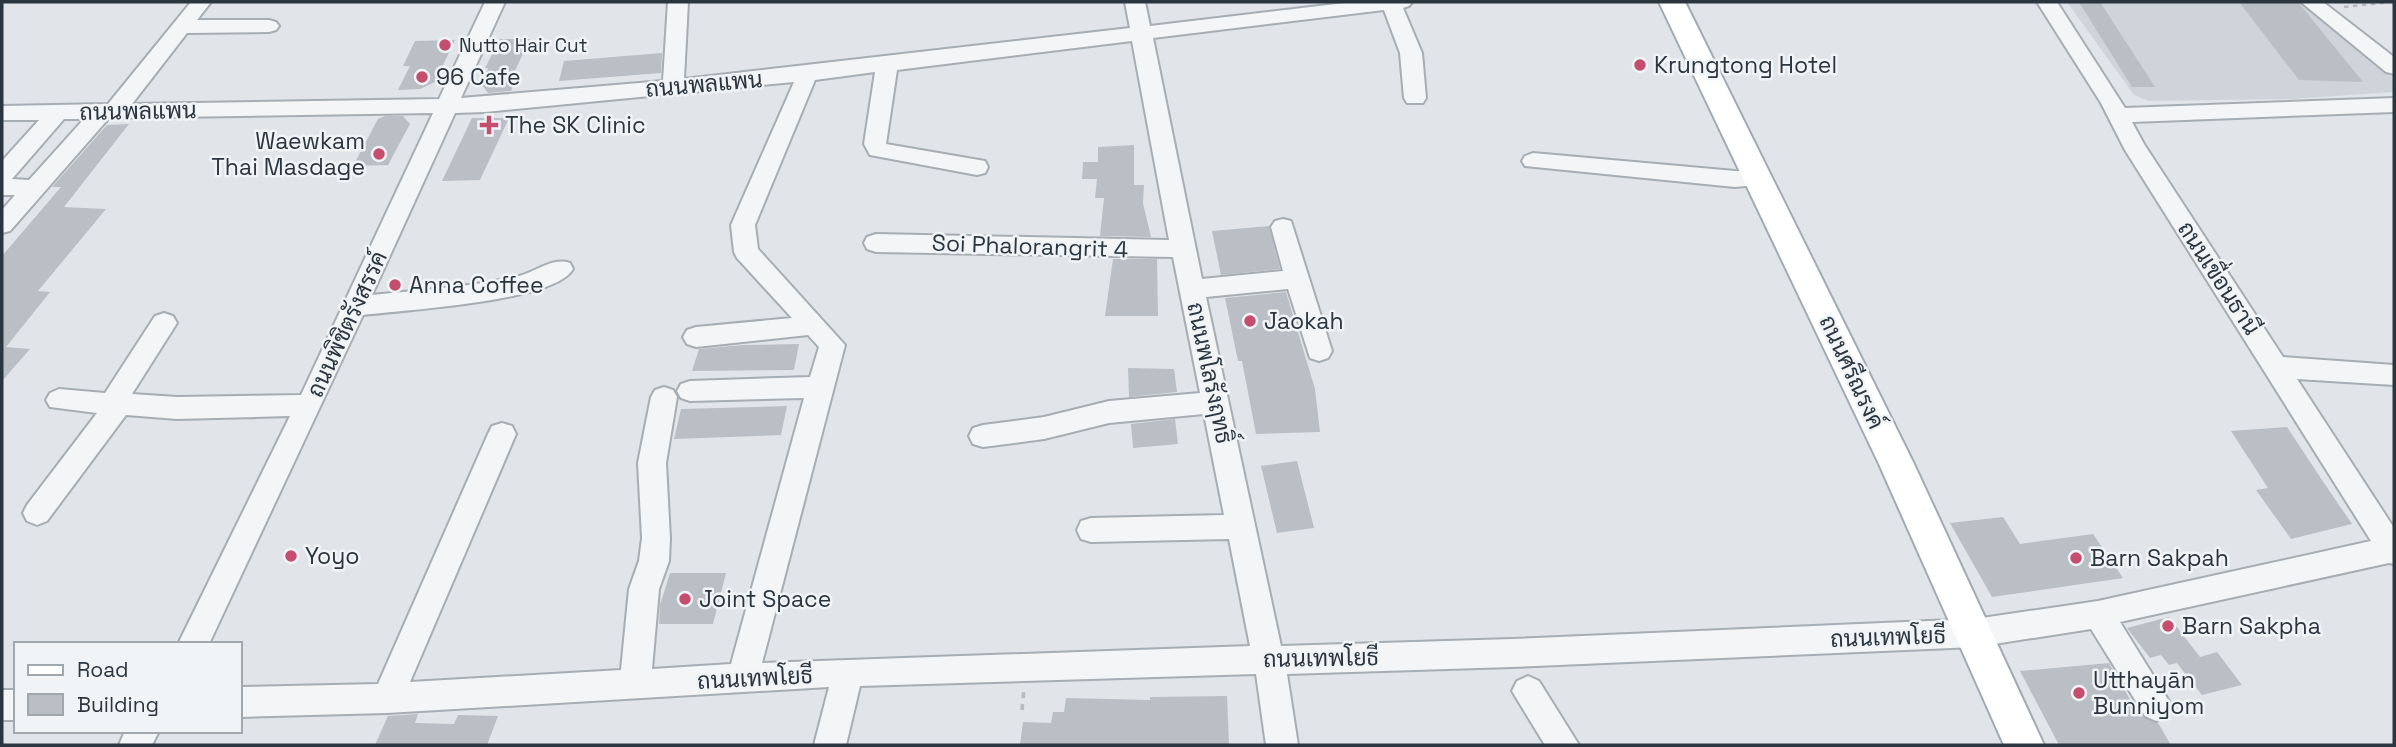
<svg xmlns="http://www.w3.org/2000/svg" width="2396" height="747" viewBox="0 0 2396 747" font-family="'Space Grotesk',Sarabun,sans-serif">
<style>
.built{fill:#cfd4db}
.building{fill:#b9bfc5}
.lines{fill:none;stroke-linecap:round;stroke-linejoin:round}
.minor-casing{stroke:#a6adb3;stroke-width:4}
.major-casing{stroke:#a1abb4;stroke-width:4}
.path-far1{stroke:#b7bbc0;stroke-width:2.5;stroke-dasharray:4.5 4.5;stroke-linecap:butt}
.path{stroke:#b7bbc0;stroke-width:3.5;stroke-dasharray:6 6;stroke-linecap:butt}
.minor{fill:#f4f5f7;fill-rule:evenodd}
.major{fill:#fff;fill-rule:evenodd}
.poi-dot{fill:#c54e6e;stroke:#f1f4f6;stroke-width:2.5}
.labels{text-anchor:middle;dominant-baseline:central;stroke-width:5;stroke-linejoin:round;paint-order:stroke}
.far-poi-label{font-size:19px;fill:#2a353f;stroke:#f1f4f6;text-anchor:start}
.poi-label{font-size:23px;fill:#2a353f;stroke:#f1f4f6;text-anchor:start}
.street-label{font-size:23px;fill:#2a353f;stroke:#f1f4f6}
</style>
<rect width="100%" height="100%" fill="#e1e5e9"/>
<polygon class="built" points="2067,2 2301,2 2394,79 2394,92 2292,99 2149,101 2134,95"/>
<g class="building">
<polygon points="2079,2 2100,2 2155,87 2132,87"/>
<polygon points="2239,2 2298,2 2363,82 2299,80"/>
<polygon points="500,39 530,39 512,77 517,77 511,91 488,93 482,85 488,68 485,68"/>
<polygon points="455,40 435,82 420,89 398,90 410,66 403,66 415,41"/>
<polygon points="662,53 661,73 559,81 564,61"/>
<polygon points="385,116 403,116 410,124 388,165 353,166 378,119"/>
<polygon points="472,118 509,118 480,180 442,181"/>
<polygon points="129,124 64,207 106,209 38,291 50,292 6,347 30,349 2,381 2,256 61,187 52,187 107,125"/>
<polygon points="1134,145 1134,185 1144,185 1143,203 1151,237 1100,236 1104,198 1095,198 1097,179 1082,179 1083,162 1098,162 1098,147"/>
<polygon points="1269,226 1280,269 1221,275 1212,231"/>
<polygon points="1113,259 1157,259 1158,316 1105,316"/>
<polygon points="1286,292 1315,389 1320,432 1256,434 1242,361 1238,361 1225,298"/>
<polygon points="799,344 794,370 692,371 699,349 743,345"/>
<polygon points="1128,368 1174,369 1177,392 1129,397"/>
<polygon points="787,406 781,435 674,439 681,409"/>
<polygon points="1175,419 1178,444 1133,448 1131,424"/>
<polygon points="2287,427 2324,483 2352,524 2291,539 2256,490 2268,488 2231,431"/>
<polygon points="1297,461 1314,528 1277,533 1261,466"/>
<polygon points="2003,517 2020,544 2093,534 2123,578 1992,597 1950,523"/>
<polygon points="670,573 726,573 713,624 659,624 660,605"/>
<polygon points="2169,617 2200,657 2217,652 2242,685 2202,695 2177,663 2169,665 2161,655 2150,658 2127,628"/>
<polygon points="2109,663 2139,715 2158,723 2171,745 2059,745 2020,671"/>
<polygon points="1227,696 1229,745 1020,745 1023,722 1051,723 1053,712 1064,712 1066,698 1150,700 1150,697"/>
<polygon points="418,714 415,723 454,724 458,715 498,716 487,745 375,745 388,716"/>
</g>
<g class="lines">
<g class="minor-casing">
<g id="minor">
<path d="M191,2H211L197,20H269L276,22L279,26L276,30L269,32L187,33L132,104L439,99L485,2H505L461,98L663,81L668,2H688L684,79L1130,28L1125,2H1145L1150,26L1353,2H1412L1409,6L1403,8L1422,53L1426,98L1423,103H1407L1404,98L1400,53L1384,10L1153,38L1202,279L1283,271L1271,227L1275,221L1283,219L1291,221L1332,351L1328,358L1319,361L1310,358L1288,289L1206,297L1281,646L1512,639L1975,619L2098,601L2371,541L2125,150L2101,103L2037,2H2057L2125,108L2394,98V112L2132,122L2144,144L2283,357L2394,365V385L2297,379L2394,528V564L2389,563L2120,622L2172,706L2167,716L2156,721L2145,716L2091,629L1975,647L1512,667L1287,674L1298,745H1266L1256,674L860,686L846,745H814L829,687L387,713L240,717V687L378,684L488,434L492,426L502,423L512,426L516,434L410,682L621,670L629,589L639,561L642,538L638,463L651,397L655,390L664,387L673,390L677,397L666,463L670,538L669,561L659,589L652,669L731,664L804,398L690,401L681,398L677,391L681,384L690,381L810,377L819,347L808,335L696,347L687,344L683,337L687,330L696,327L792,318L737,258L734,252L731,225L794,82L485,112L455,113L372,295C421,290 471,287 519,276C536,272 552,257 570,263L573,269C555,302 403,310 363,315L209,644H178L290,416L177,419L126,415L47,521L37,525L27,521L23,513L27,505L97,413L50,407L46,400L50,393L59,389L105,393L155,316L164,313L173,316L177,323L132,394L177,397L301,395L433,113L109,118L10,231L2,233V210L15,195H2V161L39,120H2V106L108,104ZM1132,41L1169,240L876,234L867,237L864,243L867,249L876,252L1173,257L1200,393L1109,401L1044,417L983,425L973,428L969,436L973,444L983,447L1044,439L1109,423L1204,414L1224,515L1091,518L1081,521L1077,530L1081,539L1091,542L1229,539L1250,646L762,663L845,345L758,249L755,225L815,80L875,72L864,144L870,155L977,175L985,173L988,167L985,161L886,144L897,70ZM64,119H84L29,180L12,179Z"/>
<polygon points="2301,2 2323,2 2394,57 2394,74 2386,72"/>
<polygon points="1533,153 1735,171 1767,172 1771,178 1767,184 1735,187 1525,166 1522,161 1525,156"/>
<polygon points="1528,676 1539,681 1579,745 1545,745 1512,691 1517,681"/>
<rect x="2" y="690" width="14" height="30"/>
<polygon points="125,731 159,731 152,745 119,745"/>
</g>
</g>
<g class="major-casing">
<polygon id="major" points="1659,2 1685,2 1914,464 2044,745 2004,745 1879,464"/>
</g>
<polyline class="path-far1" points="2344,7 2391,2"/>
<polyline class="path" points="1022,710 1024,689"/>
<use href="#minor" class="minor"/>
<use href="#major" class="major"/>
</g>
<g class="poi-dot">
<circle cx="445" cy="45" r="7"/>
<circle cx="1640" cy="65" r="7"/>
<circle cx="422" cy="77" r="7"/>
<path d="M485.5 114.5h7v7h7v7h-7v7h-7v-7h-7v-7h7z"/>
<circle cx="379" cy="154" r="7"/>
<circle cx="395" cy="285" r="7"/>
<circle cx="1250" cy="321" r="7"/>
<circle cx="291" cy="556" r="7"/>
<circle cx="2076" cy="558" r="7"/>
<circle cx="685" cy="599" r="7"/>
<circle cx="2168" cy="626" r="7"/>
<circle cx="2079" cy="693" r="7"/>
</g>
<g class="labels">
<g class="far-poi-label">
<text x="459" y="45">Nutto Hair Cut</text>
</g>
<g class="poi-label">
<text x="1654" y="65">Krungtong Hotel</text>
<text x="436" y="77">96 Cafe</text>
<text x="505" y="125">The SK Clinic</text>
<text x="365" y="141" text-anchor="end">Waewkam<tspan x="365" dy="26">Thai Masdage</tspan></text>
<text x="409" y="285">Anna Coffee</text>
<text x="1264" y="321">Jaokah</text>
<text x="305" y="556">Yoyo</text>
<text x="2090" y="558">Barn Sakpah</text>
<text x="699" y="599">Joint Space</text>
<text x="2182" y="626">Barn Sakpha</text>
<text x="2093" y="680">Utthayān<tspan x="2093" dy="26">Bunniyom</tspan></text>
</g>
<g class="street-label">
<text transform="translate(704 84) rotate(-5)">ถนนพลแพน</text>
<text transform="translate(138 111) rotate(-1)">ถนนพลแพน</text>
<text transform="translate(1030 246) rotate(2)">Soi Phalorangrit 4</text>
<text transform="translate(2219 278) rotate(57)">ถนนเขื่อนธานี</text>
<text transform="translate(347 324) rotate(-65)">ถนนพิชิตรังสรรค์</text>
<text transform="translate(1852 372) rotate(65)">ถนนศรีณรงค์</text>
<text transform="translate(1210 373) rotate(78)">ถนนพโลรังฤทธิ์</text>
<text transform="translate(1888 637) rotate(-2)">ถนนเทพโยธี</text>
<text transform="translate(1321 658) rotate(-1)">ถนนเทพโยธี</text>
<text transform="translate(755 678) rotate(-3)">ถนนเทพโยธี</text>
</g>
</g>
<rect width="2396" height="747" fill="none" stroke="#2a353f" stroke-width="7"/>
<rect x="14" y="642" width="228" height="91" fill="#f1f4f6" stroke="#a1a8ad" stroke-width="2"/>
<rect x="28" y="665" width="35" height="10" fill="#ffffff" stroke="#a1a8ad" stroke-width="2"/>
<text x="77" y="677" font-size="21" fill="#2a353f">Road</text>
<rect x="28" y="694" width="35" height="21" fill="#b9bfc5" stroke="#a1a8ad" stroke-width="2"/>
<text x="77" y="712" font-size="21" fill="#2a353f">Building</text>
</svg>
